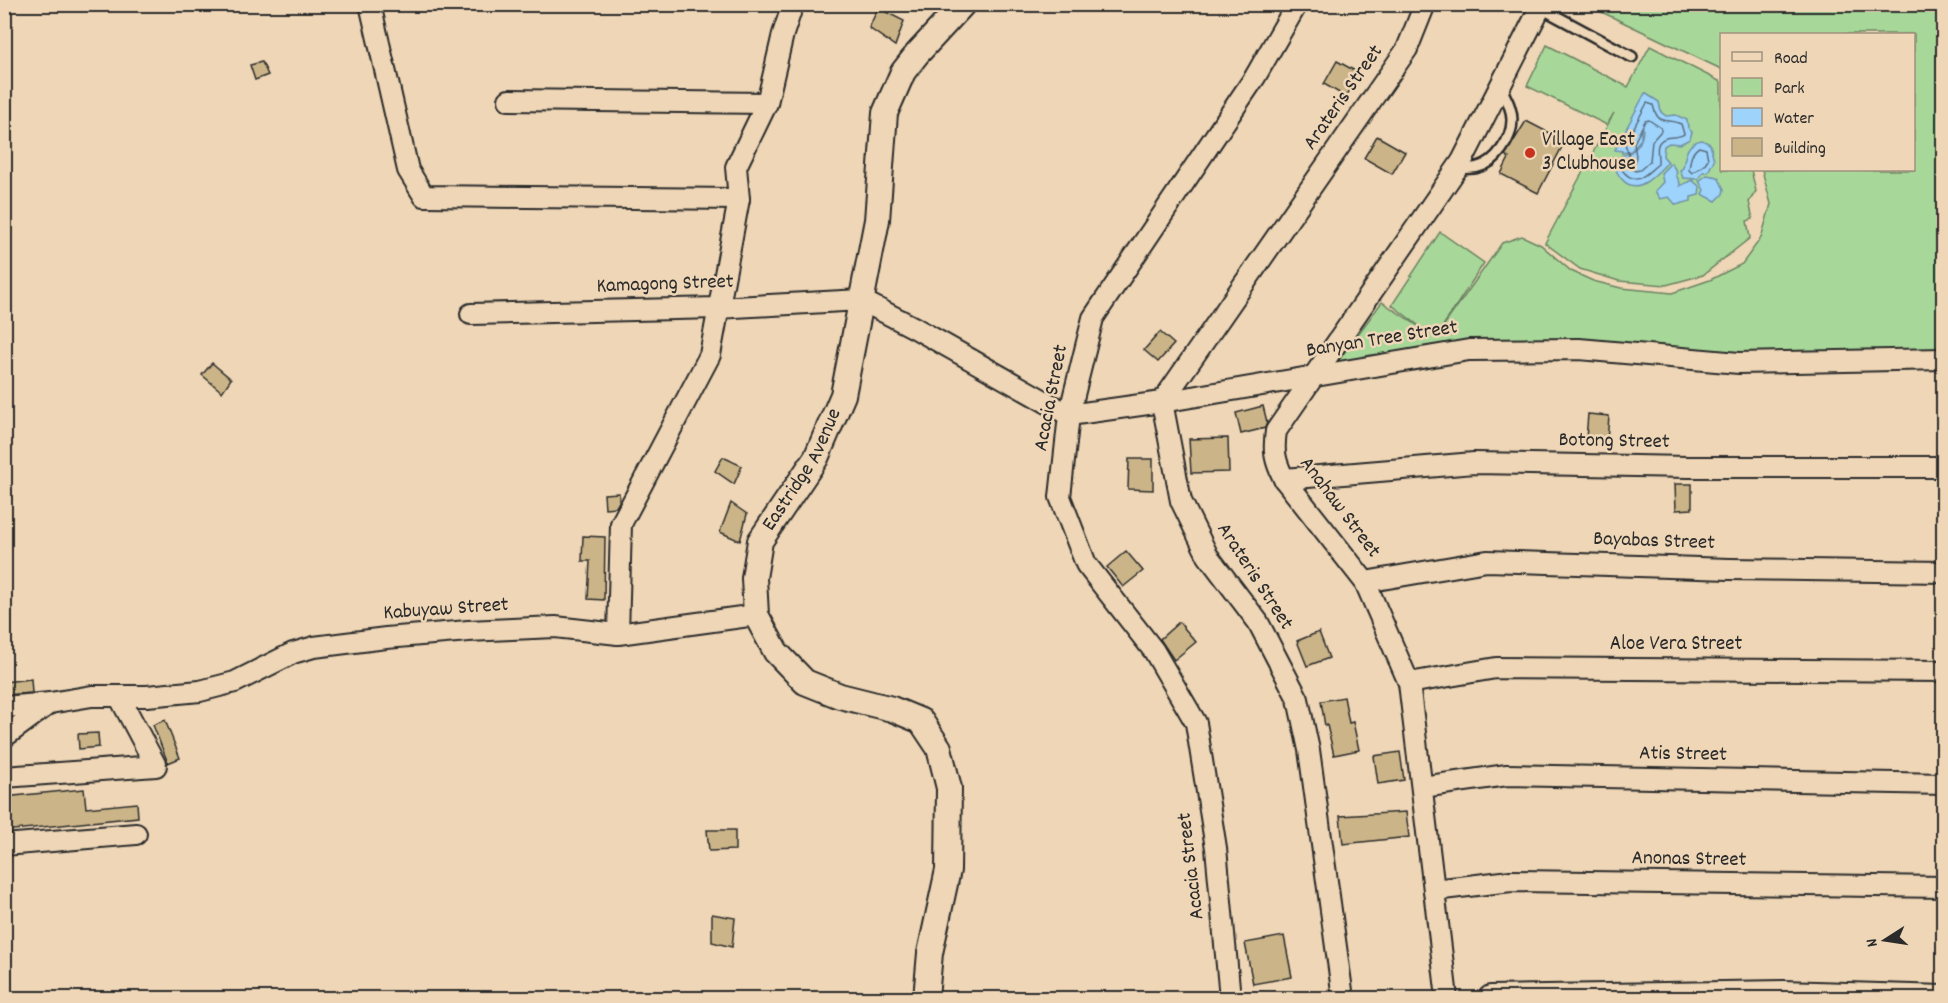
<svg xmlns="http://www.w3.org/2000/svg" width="1948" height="1003" viewBox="0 0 1948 1003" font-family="Dekko,sans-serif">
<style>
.green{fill:#a8d899;stroke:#6a8262;stroke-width:1.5}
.water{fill:#9ed3fc;stroke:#7090a8;stroke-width:1.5}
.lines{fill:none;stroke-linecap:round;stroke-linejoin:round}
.shore{stroke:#596e7f;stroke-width:1.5}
.building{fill:#cbb588;stroke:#2b2b2b;stroke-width:1.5}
.service-casing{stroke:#2b2b2b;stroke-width:14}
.minor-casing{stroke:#2b2b2b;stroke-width:24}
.tertiary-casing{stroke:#2b2b2b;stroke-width:28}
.service{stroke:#eed6b6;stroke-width:9}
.minor{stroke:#eed6b6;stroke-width:20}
.tertiary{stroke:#eed6b6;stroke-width:24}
.poi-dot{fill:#c8321e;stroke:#eed6b6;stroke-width:2}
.labels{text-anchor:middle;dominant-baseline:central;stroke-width:5;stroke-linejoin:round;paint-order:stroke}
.street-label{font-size:21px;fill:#2b2b2b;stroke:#eed6b6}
.poi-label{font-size:21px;fill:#2b2b2b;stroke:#eed6b6;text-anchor:start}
</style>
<rect width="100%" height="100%" fill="#eed6b6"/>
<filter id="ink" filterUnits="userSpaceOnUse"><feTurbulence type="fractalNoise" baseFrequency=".0167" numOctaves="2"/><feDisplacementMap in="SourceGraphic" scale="12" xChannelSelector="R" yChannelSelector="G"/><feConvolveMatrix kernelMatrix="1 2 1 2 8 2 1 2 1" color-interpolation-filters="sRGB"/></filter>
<g filter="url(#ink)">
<g class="green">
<polygon points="1587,5 1943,5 1943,350 1740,356 1582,341 1335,365 1382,302 1427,332 1392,305 1440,232 1484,263 1435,338 1502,243 1522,236 1541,245 1571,271 1593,281 1621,288 1672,293 1710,280 1742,264 1761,238 1771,204 1762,170 1914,170 1914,34 1722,34 1721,69"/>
<polygon points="1547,45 1628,87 1650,46 1721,82 1722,170 1751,170 1756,191 1749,202 1753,219 1747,221 1750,238 1703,275 1666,285 1619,281 1580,269 1545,243 1614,113 1607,125 1527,86"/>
</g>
<g class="water">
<path d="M1645,93L1659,102L1661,112L1666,116L1676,115L1687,120L1688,128L1692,132L1690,139L1680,144L1669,143L1664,146L1663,156L1668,162C1661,169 1654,177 1646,182C1629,193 1616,177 1614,161L1621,162V156C1636,152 1643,143 1643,128L1641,129V139L1631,151L1622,153V151L1615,150Z"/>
<path d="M1702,140L1710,144L1714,160L1708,172H1703L1698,179L1683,178L1680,170L1683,168C1685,155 1687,142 1702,140Z"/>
<polygon points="1671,163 1677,172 1676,175 1680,183 1680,186 1692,180 1700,187 1699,195 1691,197 1691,201 1676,205 1669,197 1660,199 1655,191 1663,182 1661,173"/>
<polygon points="1707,175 1718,177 1724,189 1723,194 1716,201 1702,194 1704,190 1699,181"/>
</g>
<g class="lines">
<g class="shore">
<path d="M1647,103L1653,105C1658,127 1666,117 1681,124L1684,134C1677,140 1663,133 1658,145C1656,151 1659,158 1658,164C1644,175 1637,188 1622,170L1629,155L1625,144Z"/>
<polygon points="1649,120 1661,128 1661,131 1652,141 1650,161 1640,170 1635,171 1633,169 1636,156 1634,143 1645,121"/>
<path d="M1699,147L1706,149L1708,159L1704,165L1692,173L1689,170C1690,161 1691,152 1699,147Z"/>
</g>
</g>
<g class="building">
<polygon points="878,8 904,21 895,46 869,28"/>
<polygon points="1337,61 1359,73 1346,97 1324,84"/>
<polygon points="262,62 268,75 255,80 250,65"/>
<polygon points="1526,121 1565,141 1538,193 1501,174 1509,158 1505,155"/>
<polygon points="1377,136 1405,152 1392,174 1364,158"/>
<polygon points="1160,332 1174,344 1158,362 1144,350"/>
<polygon points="212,363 231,379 222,392 202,375"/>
<polygon points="1263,406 1267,422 1265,428 1241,434 1236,413"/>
<polygon points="1588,414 1609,416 1607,441 1586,439"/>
<polygon points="1228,438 1229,472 1191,473 1189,439"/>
<polygon points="723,457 742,466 734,484 715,471"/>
<polygon points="1129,459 1153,459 1153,490 1128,489"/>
<polygon points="1675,484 1692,484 1692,509 1676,510"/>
<polygon points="619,493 619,502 616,507 605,508 604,494"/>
<polygon points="731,503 747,514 740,541 720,532"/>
<polygon points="583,536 605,537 604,600 588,599 590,561 582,561"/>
<polygon points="1126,551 1143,571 1123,587 1107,567"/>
<polygon points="1179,622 1196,642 1174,660 1160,639"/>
<polygon points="1319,632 1329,658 1307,666 1297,641"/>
<polygon points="31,679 32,693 4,695 4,682"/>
<polygon points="1344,697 1349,723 1353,722 1359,750 1334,755 1327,725 1325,726 1321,701"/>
<polygon points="165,720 180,758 168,763 153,725"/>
<polygon points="98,733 99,747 79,749 78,734"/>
<polygon points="1400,752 1404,780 1378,784 1374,756"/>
<polygon points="84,789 86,808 137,803 138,817 4,831 4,797"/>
<polygon points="1406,812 1409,837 1343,844 1340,816"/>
<polygon points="707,830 735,830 735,850 709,851"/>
<polygon points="712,914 735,918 732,947 712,942"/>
<polygon points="1284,936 1292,977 1253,984 1245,943"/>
</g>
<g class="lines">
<g class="service-casing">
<g id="service">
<polyline points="1541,8 1632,57"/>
<path d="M1459,169C1465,168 1472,169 1478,167C1496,163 1512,139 1512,120C1512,108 1506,98 1501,88"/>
</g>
</g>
<g class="minor-casing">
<g id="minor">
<polyline points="370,4 408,170 424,196 739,199"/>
<polyline points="509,100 767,103"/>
<polyline points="471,314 717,308 861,300 915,328 1069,415 1162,402 1469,350 1579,349 1739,363 1944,359"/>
<polyline points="1284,479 1474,463 1688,467 1944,467"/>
<polyline points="1365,582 1487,561 1729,569 1944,572"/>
<polyline points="618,634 621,524 710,355 739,199 736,167 767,103 783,34 793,4"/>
<polyline points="1409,683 1496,668 1944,671"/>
<polyline points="4,707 50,703"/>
<polyline points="4,737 50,703 92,696 147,696 200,691 235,682 293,653 314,647 386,638 468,631 555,627 618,634 756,615"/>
<polyline points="4,777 156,766 119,696"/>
<polyline points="1422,787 1507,775 1944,784"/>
<polyline points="4,845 136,834"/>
<polyline points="1434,890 1511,881 1944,887"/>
<polyline points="1230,998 1216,848 1196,723 1154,651 1086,564 1060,497 1069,415 1093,318 1255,77 1297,4"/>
<polyline points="1343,998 1309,750 1298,699 1258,622 1208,556 1181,501 1162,402 1407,49 1425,4"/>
<path d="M1447,998L1409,683L1365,582L1284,479C1275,461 1273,452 1276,431L1462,161L1542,4"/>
</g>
</g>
<g class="tertiary-casing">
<g id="tertiary">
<path id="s1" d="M926,998L930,953L948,870L949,788L939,748L921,721L892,709L840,696L805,682L776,652L756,615L754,578L760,541L816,458L843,395L877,220L885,113L903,72L917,54L963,4"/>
<polyline points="1491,998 1783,993 1944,998"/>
</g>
</g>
<use href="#service" class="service"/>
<use href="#minor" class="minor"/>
<use href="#tertiary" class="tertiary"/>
</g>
</g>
<circle class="poi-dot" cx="1530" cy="153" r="6"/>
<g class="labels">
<g class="street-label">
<text transform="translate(1344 98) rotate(-55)">Arateris Street</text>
<text transform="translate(665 285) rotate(-2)">Kamagong Street</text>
<text transform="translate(1382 340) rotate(-9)">Banyan Tree Street</text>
<text transform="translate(1052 398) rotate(-79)">Acacia Street</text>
<text transform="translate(1614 442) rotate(1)">Botong Street</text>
<text stroke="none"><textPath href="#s1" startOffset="650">Eastridge Avenue</textPath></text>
<text transform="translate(1339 508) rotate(53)">Anahaw Street</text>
<text transform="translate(1654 542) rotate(2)">Bayabas Street</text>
<text transform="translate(1254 577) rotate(57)">Arateris Street</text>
<text transform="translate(446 610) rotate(-4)">Kabuyaw Street</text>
<text x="1676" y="645">Aloe Vera Street</text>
<text transform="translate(1683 755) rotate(1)">Atis Street</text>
<text transform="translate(1689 860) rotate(1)">Anonas Street</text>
<text transform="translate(1192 866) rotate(-97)">Acacia Street</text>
</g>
<g class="poi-label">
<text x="1542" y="141">Village East<tspan x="1542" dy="24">3 Clubhouse</tspan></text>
</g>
</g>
<rect width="1948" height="1003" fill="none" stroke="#eed6b6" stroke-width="24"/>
<rect x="12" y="12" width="1924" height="979" fill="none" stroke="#2b2b2b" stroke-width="2" filter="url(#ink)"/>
<rect x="1720" y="33" width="195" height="138" fill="#eed6b6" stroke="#a0927e" stroke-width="1.5"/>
<rect x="1732" y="52" width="30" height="9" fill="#eed6b6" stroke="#a0927e" stroke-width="1.5"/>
<text x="1774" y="63" font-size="18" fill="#2b2b2b">Road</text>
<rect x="1732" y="78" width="30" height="18" fill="#a8d899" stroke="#a0927e" stroke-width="1.5"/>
<text x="1774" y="93" font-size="18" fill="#2b2b2b">Park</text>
<rect x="1732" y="108" width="30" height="18" fill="#9ed3fc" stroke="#a0927e" stroke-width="1.5"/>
<text x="1774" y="123" font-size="18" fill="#2b2b2b">Water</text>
<rect x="1732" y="138" width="30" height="18" fill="#cbb588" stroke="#a0927e" stroke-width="1.5"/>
<text x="1774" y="153" font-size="18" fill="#2b2b2b">Building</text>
<g transform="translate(1885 940) rotate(258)" stroke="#eed6b6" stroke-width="4.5" paint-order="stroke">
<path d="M0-4.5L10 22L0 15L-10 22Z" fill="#2b2b2b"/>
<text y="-9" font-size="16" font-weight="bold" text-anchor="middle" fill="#2b2b2b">N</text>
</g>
</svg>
